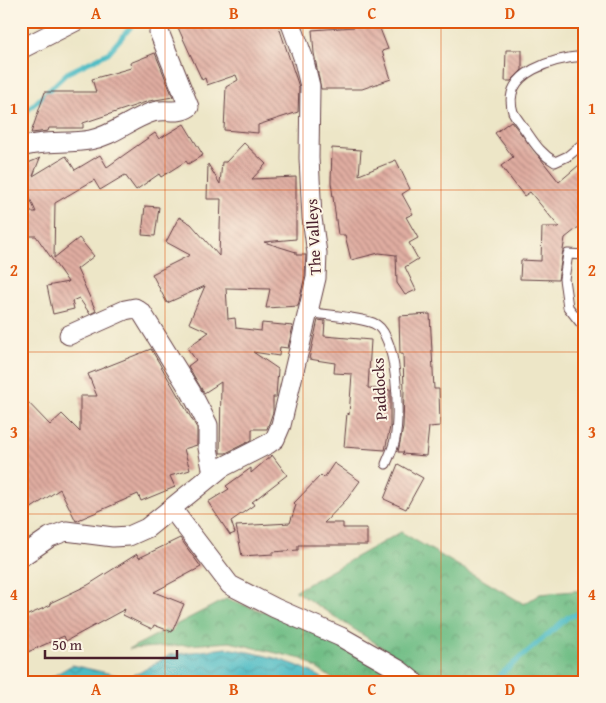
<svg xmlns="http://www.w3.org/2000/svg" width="606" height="703" viewBox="0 0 606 703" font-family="'Gentium Book Plus',serif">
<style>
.forest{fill:url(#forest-crowns);stroke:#5e6e58}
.water{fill:url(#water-waves);stroke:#4c6e78}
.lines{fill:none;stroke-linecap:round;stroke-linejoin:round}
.stream{stroke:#4ebcc5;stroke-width:5}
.building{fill:url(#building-back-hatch)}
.service-casing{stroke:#623d42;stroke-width:11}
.minor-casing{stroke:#623d42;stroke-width:21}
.service{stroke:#fff;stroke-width:9}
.minor{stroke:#fff;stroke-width:19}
.grid{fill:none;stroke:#e0560e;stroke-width:1;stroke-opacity:0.55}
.labels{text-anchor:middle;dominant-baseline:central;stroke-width:4;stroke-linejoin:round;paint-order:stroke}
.street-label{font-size:16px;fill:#4a1f2b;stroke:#fcf5e5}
.neatline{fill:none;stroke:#e0560e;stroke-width:2}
.grid-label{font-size:16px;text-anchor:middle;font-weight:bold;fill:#e0560e}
</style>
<defs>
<pattern id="forest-crowns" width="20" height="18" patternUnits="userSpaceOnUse" patternTransform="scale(1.25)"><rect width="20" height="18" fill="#71be86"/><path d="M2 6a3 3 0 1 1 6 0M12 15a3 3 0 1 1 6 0" fill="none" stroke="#5f9a6e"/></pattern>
<pattern id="water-waves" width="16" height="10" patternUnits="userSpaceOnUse" patternTransform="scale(1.25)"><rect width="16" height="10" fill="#4ebcc5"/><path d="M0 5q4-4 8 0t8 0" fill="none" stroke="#4398a0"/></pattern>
<pattern id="building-back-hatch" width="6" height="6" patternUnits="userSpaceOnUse" patternTransform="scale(1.25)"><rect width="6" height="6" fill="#e0ada1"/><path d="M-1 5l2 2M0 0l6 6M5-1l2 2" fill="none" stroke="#b88c83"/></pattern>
</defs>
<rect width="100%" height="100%" fill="#fcf5e5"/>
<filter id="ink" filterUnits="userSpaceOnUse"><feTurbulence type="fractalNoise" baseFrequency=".02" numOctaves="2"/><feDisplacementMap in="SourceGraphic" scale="10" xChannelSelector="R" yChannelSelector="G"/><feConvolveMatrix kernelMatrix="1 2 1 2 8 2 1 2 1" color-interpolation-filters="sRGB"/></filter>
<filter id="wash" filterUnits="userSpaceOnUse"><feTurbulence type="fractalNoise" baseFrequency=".0096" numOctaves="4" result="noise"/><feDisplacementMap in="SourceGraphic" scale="20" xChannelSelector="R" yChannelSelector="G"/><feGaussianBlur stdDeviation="1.12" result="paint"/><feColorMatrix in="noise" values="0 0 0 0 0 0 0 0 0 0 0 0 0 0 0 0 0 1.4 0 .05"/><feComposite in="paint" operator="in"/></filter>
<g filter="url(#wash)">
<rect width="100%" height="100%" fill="#ede6c7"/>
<g class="forest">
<polygon points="401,532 524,604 540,594 585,590 585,682 451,682 431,679 295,591"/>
<polygon points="226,599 361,645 403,682 338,682 302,659 230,642 129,649"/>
</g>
<path class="water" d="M226,648C261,654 298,661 328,682H43L72,665L125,677L139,673L169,655Z"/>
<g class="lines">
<g class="stream">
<polyline points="21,130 21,121 28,110 67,73 108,53 136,21"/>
<polyline points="492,682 568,617 585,612"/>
</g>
</g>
<g id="blocks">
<g class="building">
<polygon points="175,21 277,21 299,87 298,112 258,125 258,133 224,130 226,87 238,80 236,75 207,85 205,78 202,80"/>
<polygon points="369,21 377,21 388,49 382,51 391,79 362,89 321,89 314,53 312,30 354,27"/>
<polygon points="506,50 522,50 522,70 511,81 505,81"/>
<polygon points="155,53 173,97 149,101 83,123 83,128 49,128 48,131 31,133 45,92 96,92 92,79 131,68 130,63"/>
<polygon points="511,121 559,182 585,160 585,222 565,238 558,280 520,279 521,260 541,261 542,227 559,227 530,192 524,196 501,166 513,157 495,133"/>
<polygon points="184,124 203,155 188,164 186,161 161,177 159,174 136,190 125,175 100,190 94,180 55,203 54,258 79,238 94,256 77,269 96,311 90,314 79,298 72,301 74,309 53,314 47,286 68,282 36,236 21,236 21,212 36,212 28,194 24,205 21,205 21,166 40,158 33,176 66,156 75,170 100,155 107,167 155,133 159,139"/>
<polygon points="244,143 266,164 252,179 296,177 296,239 264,242 296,252 296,255 306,255 305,276 298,306 266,308 270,289 226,288 228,319 235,318 236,328 261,331 262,323 293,326 288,348 280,347 279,356 253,352 278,369 276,397 273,397 273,412 267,429 252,429 252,440 226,453 220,453 221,382 204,393 188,366 196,360 187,348 209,332 189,323 205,286 167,303 152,274 190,255 166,242 179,217 191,224 219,256 221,199 207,199 208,164 220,184 222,162 226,162"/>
<polygon points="332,148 361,150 359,175 396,160 410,189 402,194 413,214 406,217 418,238 409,243 418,259 405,267 416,290 405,295 397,283 396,255 379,253 351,260 345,235 338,235 331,182"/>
<polygon points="145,206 159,207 155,236 142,235"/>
<polygon points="430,314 434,389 439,389 440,426 429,427 426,456 402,454 404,452 398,452 403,428 404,391 403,354 400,354 399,316"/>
<polygon points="318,320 325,321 324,336 371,340 368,388 390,390 390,427 385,450 344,447 347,413 349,415 352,374 334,373 335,363 309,359"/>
<polygon points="151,349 197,428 197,445 184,449 190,470 170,476 175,487 141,501 138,494 76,521 60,489 21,515 21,395 50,425 62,414 80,432 80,396 97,396 88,374"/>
<polygon points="272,455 287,475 252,502 254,505 231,521 235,533 230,535 208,502 229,489 226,486 251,468 251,473"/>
<polygon points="334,463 360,481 347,499 324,523 343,523 343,528 367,528 367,545 298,545 298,550 273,552 273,554 242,556 236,526 290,523 296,505 294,503 321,475 324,478"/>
<polygon points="398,464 423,478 406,509 384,499"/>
<polygon points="180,538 201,567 154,592 184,604 172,632 154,625 152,629 123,615 125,609 66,641 64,636 21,655 21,618 51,605 50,603 88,585 137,554 139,558"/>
</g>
</g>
</g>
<g filter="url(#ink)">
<use href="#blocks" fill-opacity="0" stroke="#623d42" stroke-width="1"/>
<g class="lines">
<g class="service-casing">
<g id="service">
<path d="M585,56C557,58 500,71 513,112C516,118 522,125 526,131C535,144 541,154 555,162L568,156L585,142"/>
<path d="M308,312C325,315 357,317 373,323C398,332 400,415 395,439C394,447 389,456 386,464"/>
<polyline points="583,326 568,307 564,279 568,254 585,255"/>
</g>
</g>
<g class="minor-casing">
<g id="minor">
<polyline points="21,49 76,21"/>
<path d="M21,147C43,140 68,144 90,140C113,136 130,119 153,112C166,108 177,115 189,107L159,32"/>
<polyline points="69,335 125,310 135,308 142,313 191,392 208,425 208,448 213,474"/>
<polyline points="172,509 230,585 275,608 341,637 399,670 414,682"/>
<polyline points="21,557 50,537 66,531 113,537 129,536 147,528 221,468 268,444 275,439 281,425 316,278 317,253 312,218 309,158 310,86 303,57 290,21"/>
</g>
</g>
<use href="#service" class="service"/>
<use href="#minor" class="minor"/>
</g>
</g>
<path class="grid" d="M165,21V682M303,21V682M441,21V682M21,190H585M21,352H585M21,514H585"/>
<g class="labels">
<g class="street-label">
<text transform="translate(313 237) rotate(-93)">The Valleys</text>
<text transform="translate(379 389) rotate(-93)">Paddocks</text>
</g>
</g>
<rect width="606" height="703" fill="none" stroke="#fcf5e5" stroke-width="55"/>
<path d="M45 650v8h132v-8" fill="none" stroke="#4a1f2b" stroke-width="2.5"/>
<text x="52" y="650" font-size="15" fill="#4a1f2b" stroke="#fcf5e5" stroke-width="4" paint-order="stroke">50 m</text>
<rect x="28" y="28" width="550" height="648" class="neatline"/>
<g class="grid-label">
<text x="96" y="19">A</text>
<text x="234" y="19">B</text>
<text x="372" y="19">C</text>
<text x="510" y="19">D</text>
<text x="14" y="114">1</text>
<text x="592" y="114">1</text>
<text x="14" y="276">2</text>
<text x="592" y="276">2</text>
<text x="14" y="438">3</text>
<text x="592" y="438">3</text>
<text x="14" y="600">4</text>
<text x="592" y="600">4</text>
<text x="96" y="695">A</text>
<text x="234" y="695">B</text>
<text x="372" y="695">C</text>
<text x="510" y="695">D</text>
</g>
</svg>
